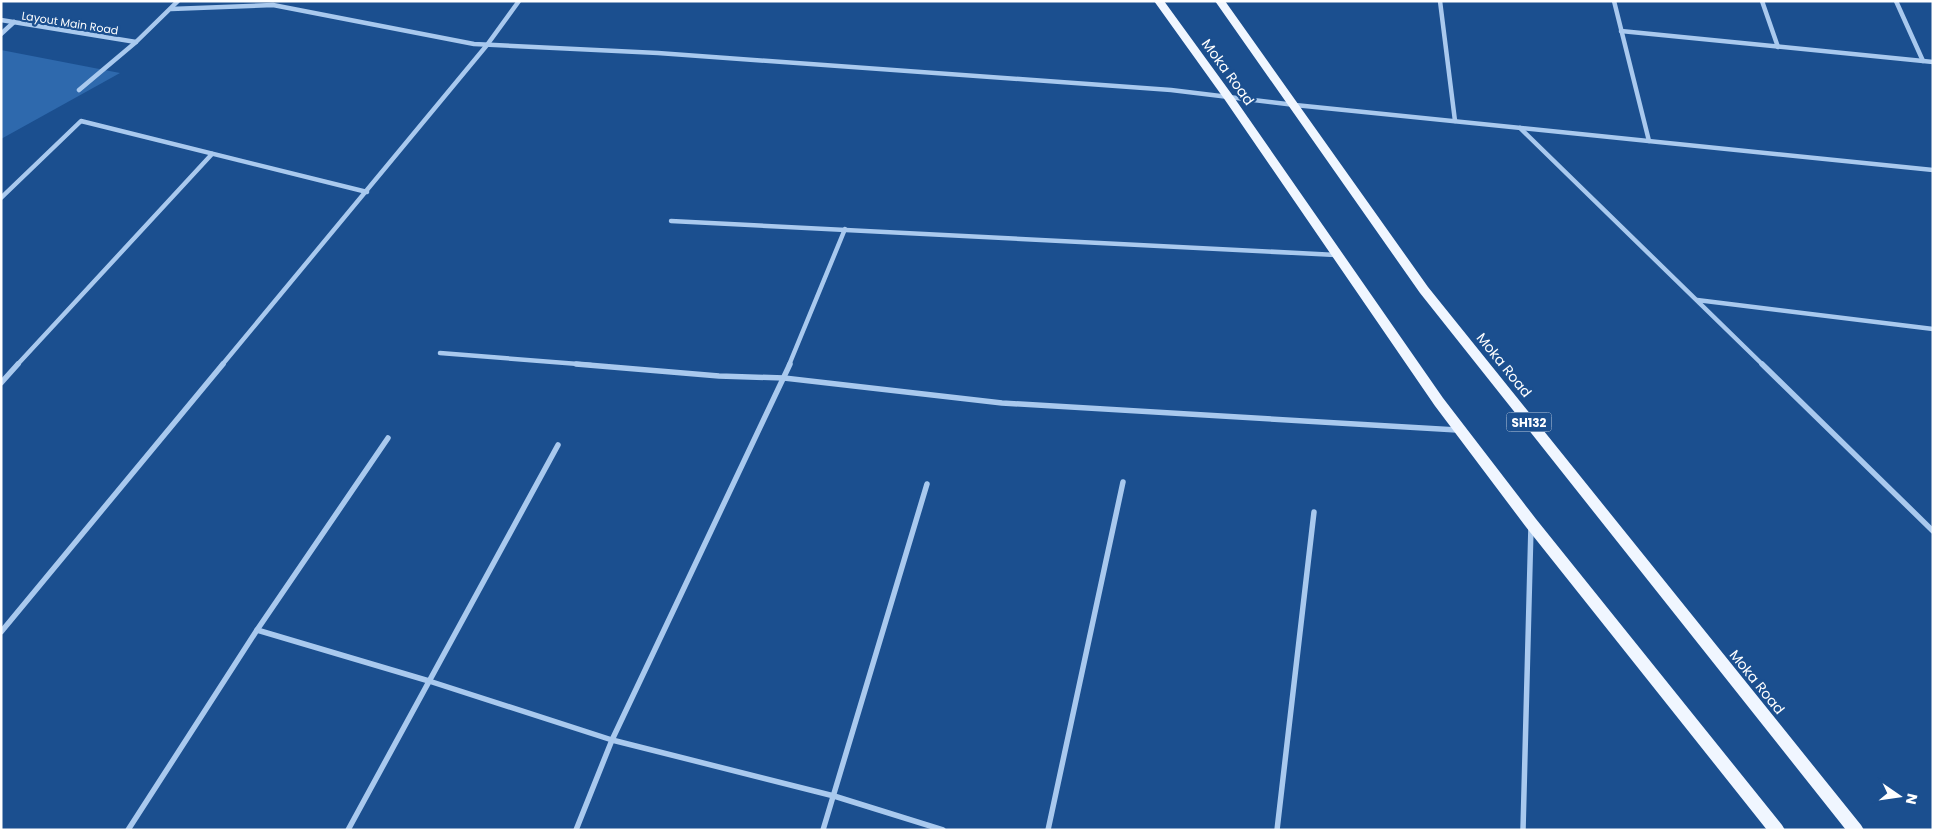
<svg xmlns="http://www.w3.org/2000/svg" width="1934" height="831" viewBox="0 0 1934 831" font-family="Poppins,sans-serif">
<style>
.green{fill:#2e69ad}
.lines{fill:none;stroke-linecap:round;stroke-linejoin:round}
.street-far1{stroke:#a9c9ee;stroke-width:4.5}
.street{stroke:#a9c9ee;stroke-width:5.5}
.primary{fill:#f0f6ff;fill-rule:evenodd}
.labels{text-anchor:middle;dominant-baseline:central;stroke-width:4.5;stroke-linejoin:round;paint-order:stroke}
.far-street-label{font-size:11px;fill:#fff;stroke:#1b4f8f}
.shield{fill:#1b4f8f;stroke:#bbcadd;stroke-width:1}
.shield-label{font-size:12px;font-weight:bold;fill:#fff}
.street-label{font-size:14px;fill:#fff;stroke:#1b4f8f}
</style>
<rect width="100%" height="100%" fill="#1b4f8f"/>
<polygon class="green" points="1,50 120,73 1,139"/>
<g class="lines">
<g class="street-far1">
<polyline points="1440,1 1455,121"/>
<polyline points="1614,1 1649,141"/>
<polyline points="1762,1 1778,47"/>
<polyline points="1896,1 1923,61"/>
<polyline points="171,9 273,5 474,44 658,53 1171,90 1295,105 1933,170"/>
<polyline points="1,20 136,42"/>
<polyline points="1621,31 1933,62"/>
<polyline points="1,34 14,22"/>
<polyline points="79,90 136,42 178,1"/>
<polyline points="1520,128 1763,365"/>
<polyline points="1,198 81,121 367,192"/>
<polyline points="671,221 1336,255"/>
<polyline points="1697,300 1933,329"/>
<polyline points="440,353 591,365"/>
<polyline points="17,365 212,154"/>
<polyline points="222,365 487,45 519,1"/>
<polyline points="789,365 845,229"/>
</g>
<g class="street">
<polyline points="576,364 719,376 784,378 1002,403 1457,430"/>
<polyline points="1762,364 1933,531"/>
<polyline points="1,383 18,364"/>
<polyline points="257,630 429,681 612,740 834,796 943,830"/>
<polyline points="1,632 223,364"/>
<polyline points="128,830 257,630 388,438"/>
<polyline points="348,830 558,445"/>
<polyline points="576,830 612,740 790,364"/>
<polyline points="823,830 927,484"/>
<polyline points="1048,830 1123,482"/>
<polyline points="1277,830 1314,512"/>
<polyline points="1523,830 1531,526"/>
</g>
<g class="primary">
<polygon points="1154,1 1164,1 1233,96 1443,398 1536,519 1782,825 1785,830 1767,830 1526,527 1435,406 1225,100"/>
<polygon points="1215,1 1225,1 1428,287 1861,825 1864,830 1846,830 1420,293"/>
</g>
</g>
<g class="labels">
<g class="far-street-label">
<text transform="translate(70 23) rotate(9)">Layout Main Road</text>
</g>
<rect class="shield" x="1506.5" y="412.5" width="45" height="19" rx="4"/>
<g class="shield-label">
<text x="1529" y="422">SH132</text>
</g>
<g class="street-label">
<text transform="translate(1228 72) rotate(54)">Moka Road</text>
<text transform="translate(1504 365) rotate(51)">Moka Road</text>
<text transform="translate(1757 682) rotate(51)">Moka Road</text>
</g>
</g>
<rect width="1934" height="831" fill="none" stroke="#ffffff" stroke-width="5"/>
<g transform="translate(1899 796) rotate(103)" stroke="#1b4f8f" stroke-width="4" paint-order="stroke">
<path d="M0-4L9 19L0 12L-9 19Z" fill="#ffffff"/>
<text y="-8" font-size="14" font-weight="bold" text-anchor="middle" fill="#ffffff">N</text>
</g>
</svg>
